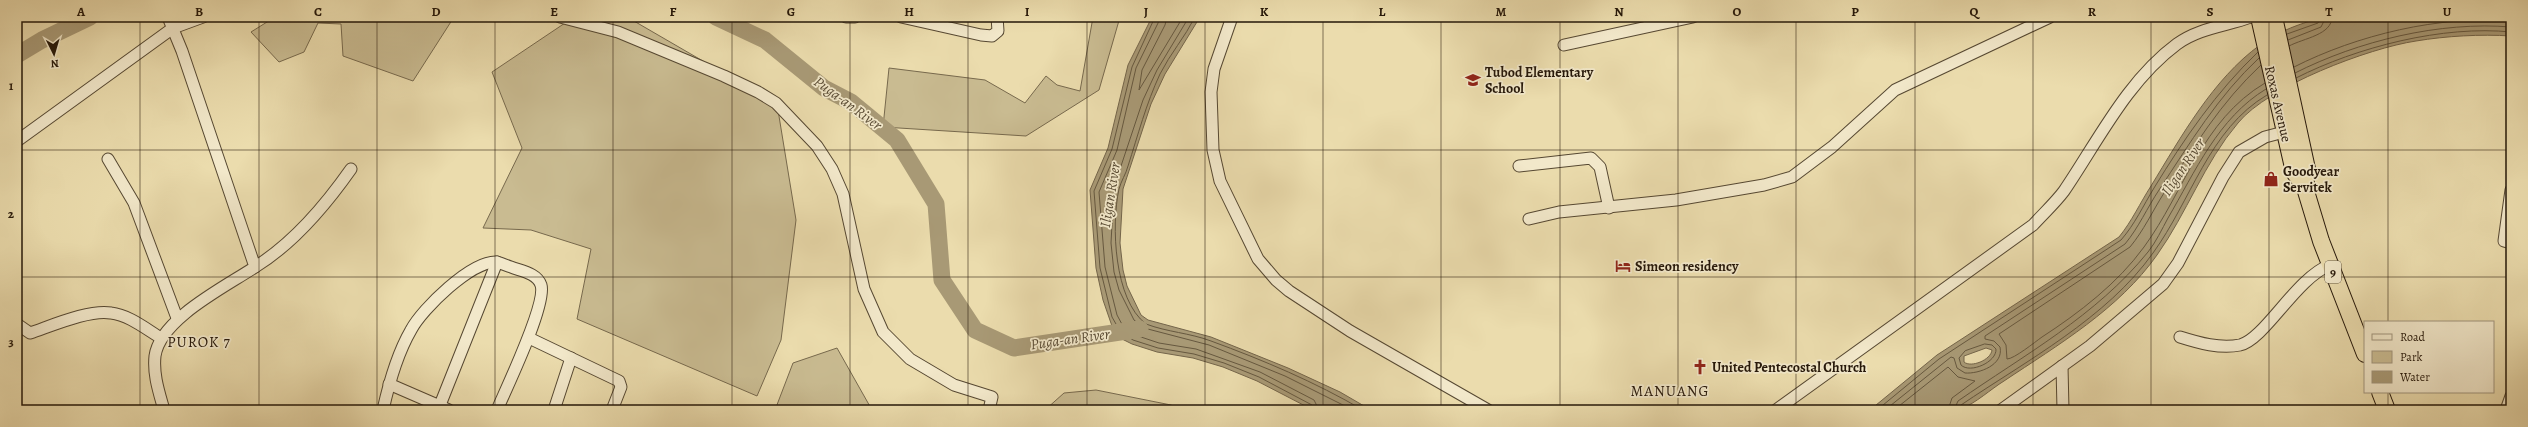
<svg xmlns="http://www.w3.org/2000/svg" width="2528" height="427" viewBox="0 0 2528 427" font-family="Alegreya,serif">
<style>
.green{fill:#c9bb91;stroke:#77694d}
.water{fill:#a89975;stroke:#74654a;fill-rule:evenodd}
.lines{fill:none;stroke-linecap:round;stroke-linejoin:round}
.shore{stroke:#66583f;stroke-width:1}
.river{stroke:#a89975;stroke-width:17}
.minor-casing{stroke:#564832;stroke-width:13}
.highway-casing{stroke:#251709;stroke-width:18}
.minor{stroke:#f2e8ca;stroke-width:11}
.highway{stroke:#ebdcad;stroke-width:16}
.grid{fill:none;stroke:#251709;stroke-width:1;stroke-opacity:0.55}
.labels{text-anchor:middle;dominant-baseline:central;stroke-width:3.5;stroke-linejoin:round;paint-order:stroke}
.shield{fill:#f2e8ca;stroke:#625643;stroke-width:1}
.shield-label{font-size:13px;font-weight:bold;fill:#251709}
.poi-label{font-size:14px;font-weight:bold;fill:#251709;stroke:#f2e8ca;text-anchor:start}
.street-label{font-size:14px;fill:#251709;stroke:#f2e8ca}
.water-label{font-size:15px;font-style:italic;fill:#594b34;stroke:#f2e8ca}
.neighbourhood-label{font-size:15px;letter-spacing:1px;fill:#251709;stroke:#f2e8ca}
.neatline{fill:none;stroke:#251709;stroke-width:1.5}
.grid-label{font-size:13px;text-anchor:middle;font-weight:bold;fill:#251709}
</style>
<rect width="100%" height="100%" fill="#ebdcad"/>
<filter id="stains"><feTurbulence type="fractalNoise" baseFrequency=".005" numOctaves="4"/><feColorMatrix values="0 0 0 0 .2 0 0 0 0 .09 0 0 0 0 .02 0 0 0 .5 -.17"/></filter>
<radialGradient id="worn" r=".72"><stop offset=".6" stop-color="#630" stop-opacity="0"/><stop offset="1" stop-color="#630" stop-opacity=".3"/></radialGradient>
<g class="green">
<polygon points="275,17 454,17 413,81 343,56 341,24 318,23 304,52 279,62 251,32"/>
<polygon points="574,17 627,17 777,104 796,220 781,340 757,396 577,319 591,249 531,230 483,228 522,148 492,72"/>
<polygon points="1093,17 1120,17 1099,90 1026,136 883,127 889,68 985,80 1025,103 1046,76 1057,85 1080,91"/>
<polygon points="837,348 872,410 775,410 793,363"/>
<polygon points="1096,390 1171,405 1183,410 1045,410 1064,393"/>
</g>
<g class="water">
<polygon points="1152,17 1200,17 1165,74 1151,104 1123,189 1120,243 1123,270 1127,286 1141,315 1148,320 1211,337 1288,368 1340,392 1371,410 1313,410 1257,381 1223,367 1193,358 1157,352 1132,344 1122,339 1113,329 1103,300 1096,268 1090,190 1108,148 1128,65"/>
<path d="M2324,17H2511V36C2481,34 2446,36 2416,41C2369,48 2268,86 2238,123C2204,163 2187,213 2157,255C2119,309 2058,345 2004,381C1991,389 1976,403 1961,409C1951,414 1886,410 1870,410L1937,355L2119,237C2132,221 2140,203 2151,186C2181,137 2213,79 2260,45C2278,31 2302,23 2324,17ZM1986,348L1992,350C1991,360 1971,368 1964,362V356Z"/>
</g>
<g class="lines">
<g class="shore">
<polyline points="1155,17 1132,67 1112,149 1094,191 1100,268 1112,317 1120,331 1133,340 1158,348 1194,354 1224,363 1259,377 1312,405 1314,410"/>
<polyline points="1161,17 1136,68 1117,150 1099,192 1105,267 1117,315 1124,328 1135,335 1159,343 1196,349 1260,372 1314,400 1319,410"/>
<polyline points="1167,17 1165,25 1142,70 1139,90 1183,17"/>
<polyline points="1189,17 1157,70 1143,100 1114,187 1111,243 1114,272 1119,290 1134,320 1144,328 1209,345 1285,376 1353,410"/>
<path d="M1195,17C1185,37 1170,54 1160,74C1146,104 1138,135 1128,166C1126,174 1121,181 1119,189C1111,225 1114,300 1146,324C1167,332 1190,333 1211,341C1263,360 1315,382 1363,410"/>
<polyline points="2287,34 2318,23 2321,17"/>
<polyline points="2288,40 2321,27 2326,17"/>
<path d="M2289,46C2304,38 2332,35 2332,17"/>
<path d="M2261,65C2221,102 2193,148 2164,193C2152,212 2144,230 2130,247L1999,334L2006,345L2007,359C2014,359 2035,342 2042,337C2079,313 2118,283 2144,247C2185,191 2201,121 2265,83"/>
<path d="M2294,67C2357,35 2440,15 2511,21"/>
<path d="M2295,73C2358,41 2440,21 2511,27"/>
<path d="M2296,78C2357,47 2443,25 2511,32"/>
<path d="M1985,344L1992,345L1996,349C1997,362 1970,374 1961,365L1959,358L1965,351Z"/>
<path d="M1877,410L1939,359L2121,240C2135,224 2143,206 2154,188C2184,139 2216,92 2258,52"/>
<path d="M1885,410L1951,357L1954,358L1957,368L1965,373C1979,374 2004,365 2000,347L1994,341L1985,339V336L2125,244C2139,227 2147,208 2159,190C2190,143 2218,96 2259,58"/>
<polyline points="1894,410 1948,367 1958,377 1975,381 1952,398 1948,410"/>
<path d="M1954,410L1958,401C2024,355 2096,316 2148,252C2156,242 2162,229 2168,218C2195,172 2218,118 2266,89"/>
<path d="M1959,410L1961,405C2026,361 2107,318 2153,253C2191,201 2209,129 2267,95"/>
</g>
<g class="river">
<polyline points="716,17 765,40 824,88 851,102 897,140 936,204 942,280 975,330 1014,348 1140,329"/>
<polyline points="17,55 42,40 90,17"/>
</g>
<g class="minor-casing">
<g id="minor">
<polyline points="560,17 618,32 724,76 758,92 776,103 817,146 832,169 843,194 864,289 883,332 910,359 954,385 992,397 989,410"/>
<polyline points="846,17 855,17"/>
<polyline points="901,17 981,35 992,36 998,31 997,17"/>
<polyline points="1232,17 1214,69 1211,92 1213,150 1220,181 1258,259 1276,280 1289,291 1350,331 1488,410"/>
<polyline points="1564,45 1693,17"/>
<polyline points="17,141 173,28 203,17"/>
<polyline points="108,159 134,203 177,318"/>
<polyline points="1519,166 1591,158 1600,167 1609,208"/>
<polyline points="2511,190 2504,241 2511,243"/>
<polyline points="1529,219 1559,212 1676,200 1764,185 1792,177 1832,147 1895,90 2050,17"/>
<path d="M255,267C294,243 325,206 351,169"/>
<path d="M17,324L30,333C51,326 90,309 111,313C129,315 146,329 161,338"/>
<path d="M2180,337C2199,343 2220,349 2240,345C2265,339 2296,278 2330,265"/>
<polyline points="529,338 619,381 621,387 612,410"/>
<polyline points="2062,366 2063,410"/>
<polyline points="389,384 449,410"/>
<path d="M164,410C159,392 153,375 155,356C160,319 225,287 255,267L182,51L168,17"/>
<path d="M383,410C389,383 397,354 411,330C422,309 472,260 497,262C501,263 507,266 511,267C521,271 537,273 541,285C547,304 506,389 497,410"/>
<polyline points="438,410 497,262"/>
<polyline points="554,410 571,358"/>
<path d="M1776,410L2033,225C2043,214 2055,203 2064,191C2098,141 2127,81 2177,44C2199,28 2226,26 2251,17"/>
<polyline points="2001,410 2090,346 2163,284 2178,263 2223,177 2239,152 2265,137 2284,132"/>
<polyline points="2506,410 2511,396"/>
</g>
</g>
<g class="highway-casing">
<g id="highway">
<polyline points="2259,17 2294,172 2305,188 2321,241 2365,354"/>
<polyline points="2274,17 2307,169 2305,188"/>
<polyline points="2380,392 2387,410"/>
</g>
</g>
<use href="#minor" class="minor"/>
<use href="#highway" class="highway"/>
</g>
<path class="grid" d="M140,17V410M259,17V410M377,17V410M495,17V410M613,17V410M732,17V410M850,17V410M968,17V410M1087,17V410M1205,17V410M1323,17V410M1441,17V410M1560,17V410M1678,17V410M1796,17V410M1915,17V410M2033,17V410M2151,17V410M2269,17V410M2388,17V322M17,150H2511M17,277H2511M2388,392V410"/>
<defs>
<g id="school-bare" transform="scale(1.2)"><path d="M0-5L7-2L0 1L-7-2ZM-4 1L0 2.5L4 1V4Q0 6-4 4Z" fill="#8f2418" stroke="#f2e8ca" stroke-width="2.5" paint-order="stroke"/></g>
<g id="shop-bare" transform="scale(1.2)"><path d="M-5-2.5h2.3a2.7 3.5 0 0 1 5.4 0H5L5.5 6h-11ZM-1.5-2.5h3a1.5 2.3 0 0 0-3 0Z" fill="#8f2418" stroke="#f2e8ca" stroke-width="2.5" paint-order="stroke"/></g>
<g id="hotel-bare" transform="scale(1.2)"><path d="M-6-4.5h1.5V1H6V5H4.5V3h-9V5H-6ZM-4 0a1.8 1.8 0 1 1 3.6 0ZM.5 0V-2.5h3Q6-2.5 6 0Z" fill="#8f2418" stroke="#f2e8ca" stroke-width="2.5" paint-order="stroke"/></g>
<g id="church-bare" transform="scale(1.2)"><path d="M-1.2-6h2.4v3.5h3.3v2.4h-3.3V6h-2.4V-.1h-3.3v-2.4h3.3Z" fill="#8f2418" stroke="#f2e8ca" stroke-width="2.5" paint-order="stroke"/></g>
</defs>
<g fill-rule="evenodd">
<use href="#school-bare" x="1473" y="80"/>
<use href="#shop-bare" x="2271" y="179"/>
<use href="#hotel-bare" x="1623" y="266"/>
<use href="#church-bare" x="1700" y="367"/>
</g>
<g class="labels">
<rect class="shield" x="2325" y="261" width="16" height="22" rx="3"/>
<g class="shield-label">
<text x="2333" y="272">9</text>
</g>
<g class="poi-label">
<text x="1485" y="72">Tubod Elementary<tspan x="1485" dy="16">School</tspan></text>
<text x="2283" y="171">Goodyear<tspan x="2283" dy="16">Servitek</tspan></text>
<text x="1635" y="266">Simeon residency</text>
<text x="1712" y="367">United Pentecostal Church</text>
</g>
<g class="street-label">
<text transform="translate(2278 104) rotate(77)">Roxas Avenue</text>
</g>
<g class="water-label">
<text transform="translate(848 103) rotate(36)">Puga-an River</text>
<text transform="translate(2183 167) rotate(-56)">Iligan River</text>
<text transform="translate(1110 195) rotate(-81)">Iligan River</text>
<text transform="translate(1070 339) rotate(-8)">Puga-an River</text>
</g>
<g class="neighbourhood-label">
<text x="199" y="342">PUROK 7</text>
<text x="1670" y="391">MANUANG</text>
</g>
</g>
<rect width="2528" height="427" fill="none" stroke="#ebdcad" stroke-width="44"/>
<rect x="2364" y="321" width="130" height="72" fill="#f2e8ca" stroke="#a0947d"/>
<rect x="2372" y="334" width="20" height="6" fill="#f2e8ca" stroke="#a0947d"/>
<text x="2400" y="341" font-size="12" fill="#251709">Road</text>
<rect x="2372" y="351" width="20" height="12" fill="#c9bb91" stroke="#a0947d"/>
<text x="2400" y="361" font-size="12" fill="#251709">Park</text>
<rect x="2372" y="371" width="20" height="12" fill="#a89975" stroke="#a0947d"/>
<text x="2400" y="381" font-size="12" fill="#251709">Water</text>
<g transform="translate(54 54) rotate(175)" stroke="#f2e8ca" stroke-width="3" paint-order="stroke">
<path d="M0-3L7 15L0 10L-7 15Z" fill="#251709"/>
<text y="-6" font-size="11" font-weight="bold" text-anchor="middle" fill="#251709">N</text>
</g>
<rect x="22" y="22" width="2484" height="383" class="neatline"/>
<g class="grid-label">
<text x="81" y="16">A</text>
<text x="199" y="16">B</text>
<text x="318" y="16">C</text>
<text x="436" y="16">D</text>
<text x="554" y="16">E</text>
<text x="673" y="16">F</text>
<text x="791" y="16">G</text>
<text x="909" y="16">H</text>
<text x="1027" y="16">I</text>
<text x="1146" y="16">J</text>
<text x="1264" y="16">K</text>
<text x="1382" y="16">L</text>
<text x="1501" y="16">M</text>
<text x="1619" y="16">N</text>
<text x="1737" y="16">O</text>
<text x="1855" y="16">P</text>
<text x="1974" y="16">Q</text>
<text x="2092" y="16">R</text>
<text x="2210" y="16">S</text>
<text x="2329" y="16">T</text>
<text x="2447" y="16">U</text>
<text x="11" y="90">1</text>
<text x="11" y="218">2</text>
<text x="11" y="346">3</text>
</g>
<rect width="100%" height="100%" filter="url(#stains)"/>
<rect width="100%" height="100%" fill="url(#worn)"/>
</svg>
